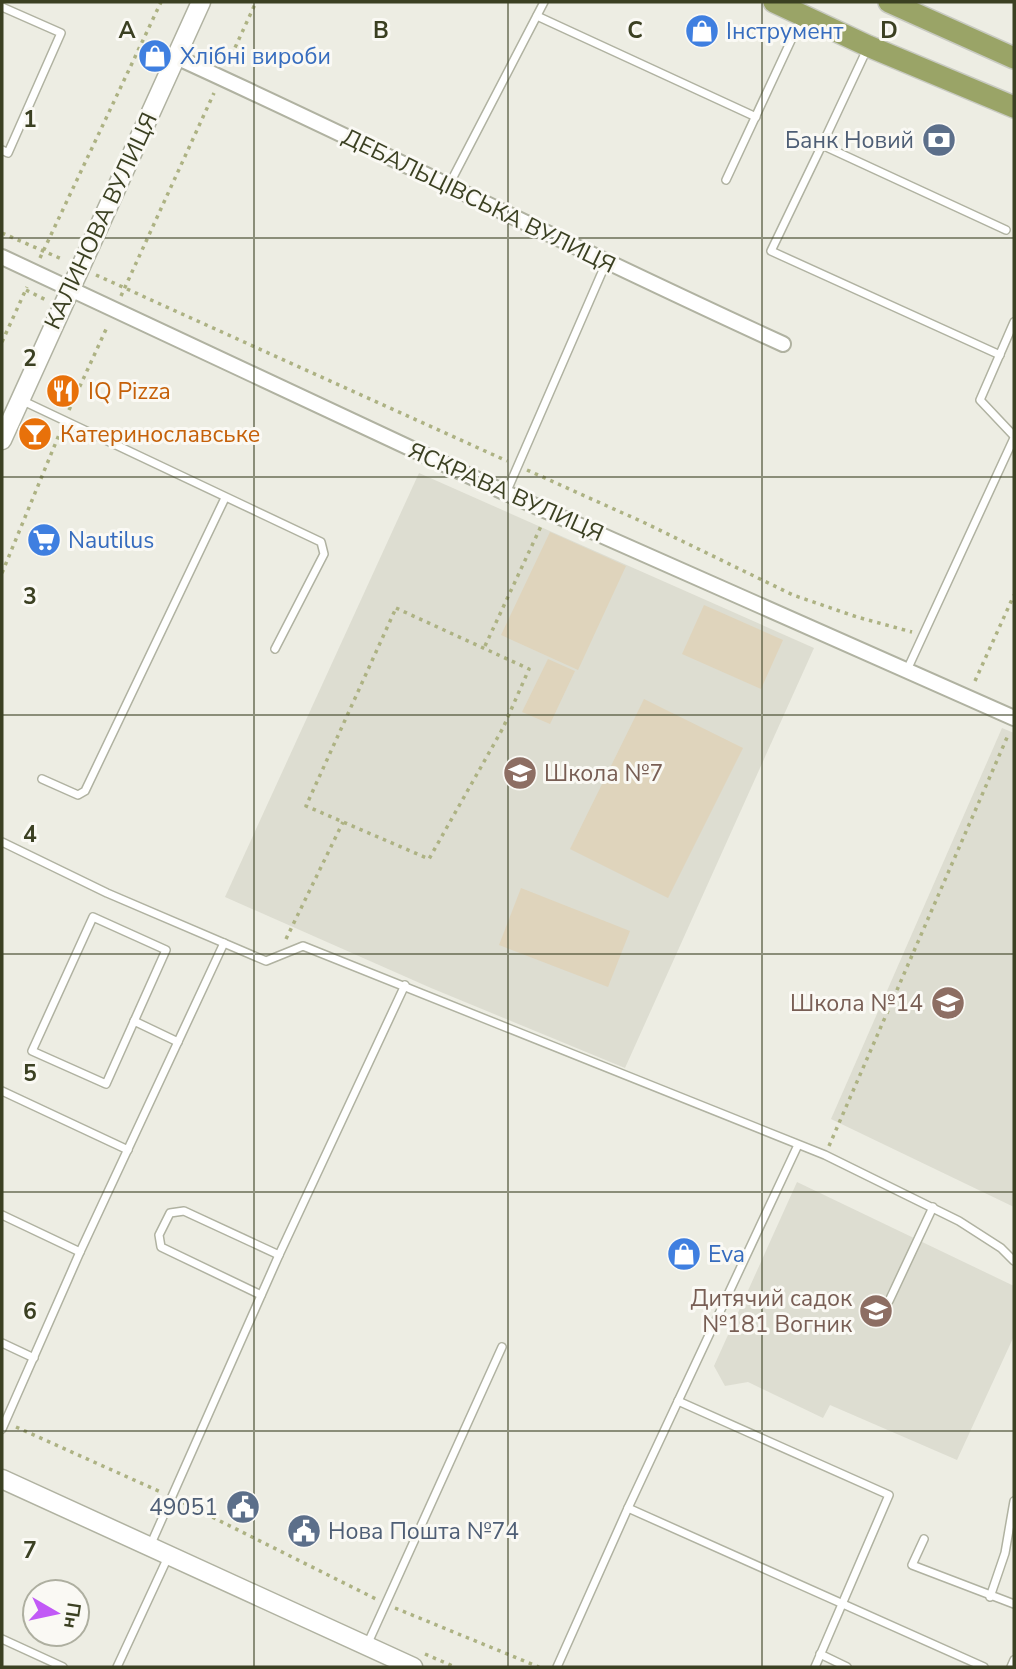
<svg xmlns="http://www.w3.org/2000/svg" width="1016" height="1669" viewBox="0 0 1016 1669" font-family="'Nunito Sans',sans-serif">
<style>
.built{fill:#ddddd1}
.grass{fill:#dfd4bc}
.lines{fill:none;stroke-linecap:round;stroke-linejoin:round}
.service-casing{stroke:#b0b2a1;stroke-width:10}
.minor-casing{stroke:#b0b2a1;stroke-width:18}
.tertiary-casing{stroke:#b0b2a1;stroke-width:21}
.primary-casing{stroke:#c8cac1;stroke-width:24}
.path{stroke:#adb283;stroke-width:3.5;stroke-dasharray:3.5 5;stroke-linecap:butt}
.service{stroke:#fff;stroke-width:7}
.minor{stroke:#fff;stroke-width:14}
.tertiary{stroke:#fff;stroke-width:18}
.primary{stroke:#9aa467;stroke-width:21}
.grid{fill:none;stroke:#3b4022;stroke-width:2;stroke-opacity:0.55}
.labels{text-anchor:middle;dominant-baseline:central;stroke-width:6;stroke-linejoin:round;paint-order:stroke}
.shop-label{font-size:23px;fill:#366cbe;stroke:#faf9f4;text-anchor:start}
.service-label{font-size:23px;fill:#4e5e75;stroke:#faf9f4;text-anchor:end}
.street-label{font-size:23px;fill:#3b4022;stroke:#faf9f4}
.food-label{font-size:23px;fill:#c56008;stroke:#faf9f4;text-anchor:start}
.education-label{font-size:23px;fill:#785e54;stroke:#faf9f4;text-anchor:end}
.grid-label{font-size:23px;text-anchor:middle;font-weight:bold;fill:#3b4022;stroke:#faf9f4;stroke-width:6;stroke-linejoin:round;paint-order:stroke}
</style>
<rect width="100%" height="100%" fill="#edede3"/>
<g class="built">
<polygon points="419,473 814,648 625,1068 431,988 225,897"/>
<polygon points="1002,728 1014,733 1014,1207 831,1119"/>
<polygon points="797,1182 1014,1286 1014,1336 957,1460 830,1405 823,1418 748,1382 725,1386 714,1366"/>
</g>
<g class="grass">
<polygon points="550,532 626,566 578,670 501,635"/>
<polygon points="704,605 783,640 761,689 682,654"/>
<polygon points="548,659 575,671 550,724 522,712"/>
<polygon points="644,699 743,748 668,898 570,849"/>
<polygon points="521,888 630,931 608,987 499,945"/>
</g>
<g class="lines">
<g class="service-casing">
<g id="service">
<polyline points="2,7 61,33 8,153 2,150"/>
<polyline points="537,16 756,117"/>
<polyline points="868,47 822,145 1006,230"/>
<polyline points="822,145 771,251 1000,355"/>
<polyline points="726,180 801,19"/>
<polyline points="449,185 544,2"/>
<polyline points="1014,322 980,400 1014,436"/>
<polyline points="21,400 321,542 324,554 275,649"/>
<polyline points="506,493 606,263"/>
<polyline points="907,670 1014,438"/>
<polyline points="42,779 78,795 85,791 225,498"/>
<polyline points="2,842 107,893 266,961 303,946 825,1155 959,1221 1001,1248 1014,1261"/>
<polygon points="93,917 166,950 106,1084 32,1051"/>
<polyline points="134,1021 178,1042"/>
<polyline points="2,1091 128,1150"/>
<polyline points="2,1215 80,1252"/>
<polyline points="261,1295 161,1247 159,1235 170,1213 184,1211 279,1255"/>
<polyline points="889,1301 933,1207"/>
<polyline points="2,1343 34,1358"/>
<polyline points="678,1401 889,1495 815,1667"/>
<polyline points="2,1429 80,1252 224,943"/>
<polyline points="628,1508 984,1667"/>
<polyline points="924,1539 912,1565 1014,1604"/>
<polyline points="150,1546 279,1255 405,985"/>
<polyline points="990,1597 1005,1553 1014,1501"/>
<polyline points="2,1639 63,1667"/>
<polyline points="367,1645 502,1347"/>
<polyline points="820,1654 847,1667"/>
<polyline points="117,1667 168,1557"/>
<polyline points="557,1667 628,1508 798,1145"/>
<polyline points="1011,1667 1014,1660"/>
</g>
</g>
<g class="minor-casing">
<g id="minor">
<path d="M176,57C380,150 579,251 783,344"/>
<polyline points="2,257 506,493 1014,718"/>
</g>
</g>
<g class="tertiary-casing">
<g id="tertiary">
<polyline points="2,440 201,2"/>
<polyline points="2,1479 413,1667"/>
</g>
</g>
<g class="primary-casing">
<g id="primary">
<polyline points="774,2 868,46 1014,107"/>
<polyline points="889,2 1014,58"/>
</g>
</g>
<g class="path">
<polyline points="228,63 256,2"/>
<polyline points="2,233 64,260"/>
<polyline points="40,258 161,2"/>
<polyline points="96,275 507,461"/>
<polyline points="26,290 46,300"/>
<polyline points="121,296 214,93"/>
<polyline points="2,342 27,287"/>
<polyline points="69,410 108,325"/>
<polyline points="527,470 645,523 793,595 857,617 912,632"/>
<polyline points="2,573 61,430"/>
<polygon points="396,608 529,669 503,728 429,859 306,806"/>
<polyline points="485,646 542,524"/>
<polyline points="975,681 1014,595"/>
<polyline points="286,939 343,822"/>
<polyline points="829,1146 1009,733"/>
<polyline points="16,1427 163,1493"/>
<polyline points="182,1502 376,1599"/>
<polyline points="395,1608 539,1667"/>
<polyline points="425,1654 455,1667"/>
</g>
<use href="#service" class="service"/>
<use href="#minor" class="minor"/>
<use href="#tertiary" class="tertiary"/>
<use href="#primary" class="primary"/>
</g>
<path class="grid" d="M254,2V1667M508,2V1667M762,2V1667M2,238H1014M2,477H1014M2,715H1014M2,954H1014M2,1192H1014M2,1431H1014"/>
<defs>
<g id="shop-disc" transform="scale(1.75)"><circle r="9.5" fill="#3f7fe0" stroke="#faf9f4"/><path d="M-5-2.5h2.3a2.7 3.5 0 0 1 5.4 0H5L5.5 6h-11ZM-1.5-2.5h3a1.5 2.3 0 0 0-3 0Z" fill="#fff"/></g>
<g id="bank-disc" transform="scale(1.75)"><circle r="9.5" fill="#5c6f8a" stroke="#faf9f4"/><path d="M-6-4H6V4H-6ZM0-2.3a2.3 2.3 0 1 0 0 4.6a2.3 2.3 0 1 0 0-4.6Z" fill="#fff"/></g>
<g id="restaurant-disc" transform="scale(1.75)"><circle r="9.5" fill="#e8710a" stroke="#faf9f4"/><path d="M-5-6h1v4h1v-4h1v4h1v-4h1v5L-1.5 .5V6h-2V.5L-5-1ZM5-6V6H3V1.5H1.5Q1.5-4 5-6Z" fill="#fff"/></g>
<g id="bar-disc" transform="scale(1.75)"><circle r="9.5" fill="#e8710a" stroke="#faf9f4"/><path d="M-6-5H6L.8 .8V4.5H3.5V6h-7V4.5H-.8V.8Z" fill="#fff"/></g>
<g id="supermarket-disc" transform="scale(1.75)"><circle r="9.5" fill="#3f7fe0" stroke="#faf9f4"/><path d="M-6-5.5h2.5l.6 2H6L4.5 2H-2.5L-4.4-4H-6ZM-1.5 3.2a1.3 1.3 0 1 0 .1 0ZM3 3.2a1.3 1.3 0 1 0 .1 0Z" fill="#fff"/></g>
<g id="school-disc" transform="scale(1.75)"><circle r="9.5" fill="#8d6e63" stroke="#faf9f4"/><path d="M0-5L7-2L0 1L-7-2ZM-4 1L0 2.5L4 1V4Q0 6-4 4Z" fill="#fff"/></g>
<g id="civic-disc" transform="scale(1.75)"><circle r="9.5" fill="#5c6f8a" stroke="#faf9f4"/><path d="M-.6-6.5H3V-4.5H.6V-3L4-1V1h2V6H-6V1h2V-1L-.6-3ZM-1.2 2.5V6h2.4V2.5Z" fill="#fff"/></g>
</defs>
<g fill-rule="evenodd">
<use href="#shop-disc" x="702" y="31"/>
<use href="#shop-disc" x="155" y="56"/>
<use href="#bank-disc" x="939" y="140"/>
<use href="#restaurant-disc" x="63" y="391"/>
<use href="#bar-disc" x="35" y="434"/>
<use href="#supermarket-disc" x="44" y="540"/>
<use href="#school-disc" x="520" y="773"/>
<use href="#school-disc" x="948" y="1003"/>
<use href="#shop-disc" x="684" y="1254"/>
<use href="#school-disc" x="876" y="1311"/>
<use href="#civic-disc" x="243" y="1507"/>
<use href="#civic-disc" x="304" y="1531"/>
</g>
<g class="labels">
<g class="shop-label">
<text x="726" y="31">Інструмент</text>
<text x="180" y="56">Хлібні вироби</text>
<text x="68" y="540">Nautilus</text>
<text x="708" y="1254">Eva</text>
</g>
<g class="service-label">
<text x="914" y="140">Банк Новий</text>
<text x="218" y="1507">49051</text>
<text x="328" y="1531" text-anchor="start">Нова Пошта №74</text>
</g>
<g class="street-label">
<text transform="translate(479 201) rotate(26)">ДЕБАЛЬЦІВСЬКА ВУЛИЦЯ</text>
<text transform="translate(101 221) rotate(-65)">КАЛИНОВА ВУЛИЦЯ</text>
<text transform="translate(506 492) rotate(24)">ЯСКРАВА ВУЛИЦЯ</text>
</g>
<g class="food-label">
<text x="88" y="391">IQ Pizza</text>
<text x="60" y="434">Катеринославське</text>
</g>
<g class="education-label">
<text x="544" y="773" text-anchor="start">Школа №7</text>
<text x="923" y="1003">Школа №14</text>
<text x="852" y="1298">Дитячий садок<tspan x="852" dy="26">№181 Вогник</tspan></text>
</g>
</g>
<g class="grid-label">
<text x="127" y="38">A</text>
<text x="381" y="38">B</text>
<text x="635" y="38">C</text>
<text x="889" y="38">D</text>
<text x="30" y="127">1</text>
<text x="30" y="366">2</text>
<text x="30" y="604">3</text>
<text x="30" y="842">4</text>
<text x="30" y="1081">5</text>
<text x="30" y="1319">6</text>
<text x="30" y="1558">7</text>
</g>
<rect width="1016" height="1669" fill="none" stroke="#3b4022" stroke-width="7"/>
<g transform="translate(56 1613) rotate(99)"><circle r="33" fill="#faf9f4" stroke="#aeafa0" stroke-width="2"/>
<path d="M0-5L12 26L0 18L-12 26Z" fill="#c159f6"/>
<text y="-10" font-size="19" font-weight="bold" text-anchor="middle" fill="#3b4022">Пн</text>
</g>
</svg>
